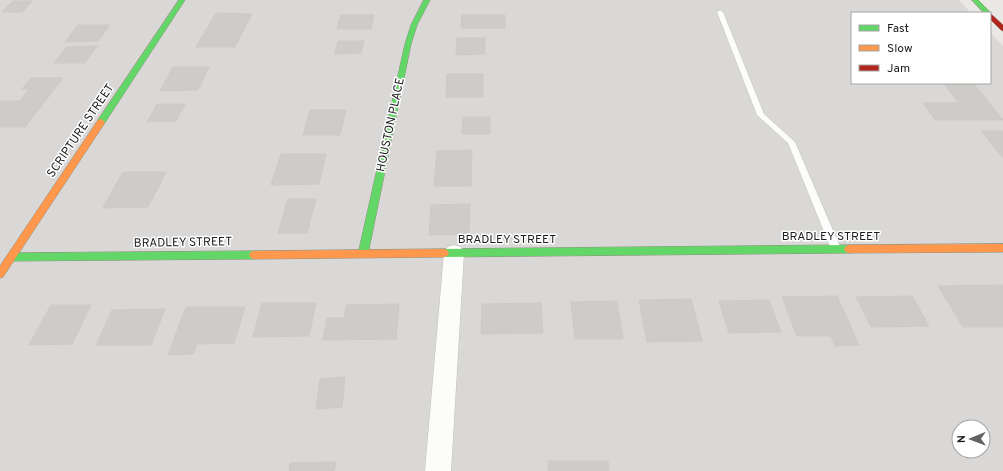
<svg xmlns="http://www.w3.org/2000/svg" width="1003" height="471" viewBox="0 0 1003 471" font-family="Overpass,sans-serif">
<style>
.residential{fill:#d9d8d6;fill-rule:evenodd}
.building{fill:#ceccc9;stroke:#cdcac6}
.lines{fill:none;stroke-linecap:round;stroke-linejoin:round}
.lane-casing{stroke:#c1c0bf;stroke-width:1}
.street-casing{stroke:#c1c0bf;stroke-width:1}
.fast-casing{stroke:#90917f;stroke-width:1}
.slow-casing{stroke:#90917f;stroke-width:1}
.jam-casing{stroke:#90917f;stroke-width:1}
.lane{fill:#fcfcfb;fill-rule:evenodd}
.street{fill:#fcfcfb;fill-rule:evenodd}
.fast{fill:#63d668;fill-rule:evenodd}
.slow{fill:#ff974d;fill-rule:evenodd}
.jam{fill:#b3261e;fill-rule:evenodd}
.labels{text-anchor:middle;dominant-baseline:central;stroke-width:3;stroke-linejoin:round;paint-order:stroke}
.street-label{font-size:12px;fill:#1c1c1c;stroke:#fff}
</style>
<rect width="100%" height="100%" fill="#eae8e4"/>
<path class="residential" d="M0,0H959L971,13H852V83H990V32L1003,46V471H0ZM959,427H983V451H959Z"/>
<g class="building">
<polygon points="13,1 32,1 22,12 2,12"/>
<polygon points="216,13 252,14 235,47 196,47"/>
<polygon points="341,15 374,15 371,29 337,29"/>
<polygon points="462,15 505,15 505,28 461,28"/>
<polygon points="78,25 110,25 98,41 65,42"/>
<polygon points="457,38 485,38 485,54 456,55"/>
<polygon points="338,41 364,41 361,53 335,54"/>
<polygon points="97,46 85,63 54,63 67,47"/>
<polygon points="173,67 209,67 198,90 160,91"/>
<polygon points="447,74 483,74 483,97 446,97"/>
<polygon points="31,78 63,78 25,127 0,127 0,101 20,101 29,89 22,89"/>
<polygon points="944,84 974,84 1003,120 935,120 923,103 959,103"/>
<polygon points="157,104 185,104 176,121 147,122"/>
<polygon points="310,110 346,110 340,135 303,135"/>
<polygon points="463,117 490,117 490,134 462,134"/>
<polygon points="981,131 1003,131 1003,158"/>
<polygon points="472,150 471,186 434,186 437,151"/>
<polygon points="281,154 326,154 319,184 271,185"/>
<polygon points="123,172 166,172 148,207 103,208"/>
<polygon points="288,199 316,199 307,233 278,233"/>
<polygon points="470,204 469,234 429,235 431,205"/>
<polygon points="1003,285 1003,327 963,327 938,286"/>
<polygon points="837,296 859,345 835,346 831,336 797,336 782,297"/>
<polygon points="912,296 929,326 871,327 856,297"/>
<polygon points="691,299 702,341 647,342 639,300"/>
<polygon points="769,300 781,332 729,333 719,301"/>
<polygon points="617,301 623,339 575,339 571,302"/>
<polygon points="262,303 316,303 309,336 253,337"/>
<polygon points="541,303 543,333 481,334 482,304"/>
<polygon points="399,304 396,339 323,340 327,318 344,318 346,305"/>
<polygon points="51,305 91,305 72,344 29,345"/>
<polygon points="186,307 245,307 234,343 197,344 193,354 168,355"/>
<polygon points="165,309 151,345 96,345 112,310"/>
<polygon points="345,377 342,407 316,409 320,379"/>
<polygon points="548,461 608,461 609,471 548,471"/>
<polygon points="336,462 334,471 289,471 290,463"/>
</g>
<g class="lines">
<g class="lane-casing">
<polygon id="lane" points="720,10 723,12 764,114 795,142 841,249 839,252 833,252 831,249 788,143 757,115 717,12"/>
</g>
<g class="street-casing">
<polygon id="street" points="454,245 461,247 464,253 451,471 425,471 444,253 447,247"/>
</g>
<g class="fast-casing">
<g id="fast">
<polygon points="179,0 185,0 104,124 98,124 98,120"/>
<polygon points="424,0 430,0 417,25 411,44 368,254 366,257 360,257 358,254 405,44 411,25"/>
<polygon points="972,0 978,0 990,12 990,14 990,13 984,13"/>
<polygon points="849,245 852,246 854,249 852,252 849,253 444,257 441,256 439,253 441,250 444,249"/>
<polygon points="254,251 257,252 259,255 257,258 254,259 12,261 9,260 7,257 9,254 12,253"/>
</g>
</g>
<g class="slow-casing">
<g id="slow">
<polygon points="101,119 105,122 104,124 3,277 0,278 0,266 98,120"/>
<polygon points="1003,244 1003,252 849,253 846,252 844,249 846,246 849,245"/>
<polygon points="444,249 447,250 449,253 447,256 444,257 254,259 251,258 249,255 251,252 254,251"/>
</g>
</g>
<g class="jam-casing">
<polygon id="jam" points="990,13 1003,25 1003,31 1001,30 990,19"/>
</g>
<use href="#lane" class="lane"/>
<use href="#street" class="street"/>
<use href="#fast" class="fast"/>
<use href="#slow" class="slow"/>
<use href="#jam" class="jam"/>
</g>
<g class="labels">
<g class="street-label">
<text transform="translate(391 125) rotate(-78)">HOUSTON PLACE</text>
<text transform="translate(81 131) rotate(-56)">SCRIPTURE STREET</text>
<text x="831" y="237">BRADLEY STREET</text>
<text x="507" y="240">BRADLEY STREET</text>
<text transform="translate(183 243) rotate(-1)">BRADLEY STREET</text>
</g>
</g>
<rect x="851" y="12" width="140" height="72" fill="#ffffff" stroke="#a4a4a4"/>
<rect x="859" y="25" width="20" height="6" fill="#63d668" stroke="#a4a4a4"/>
<text x="887" y="32" font-size="12" fill="#1c1c1c">Fast</text>
<rect x="859" y="45" width="20" height="6" fill="#ff974d" stroke="#a4a4a4"/>
<text x="887" y="52" font-size="12" fill="#1c1c1c">Slow</text>
<rect x="859" y="65" width="20" height="6" fill="#b3261e" stroke="#a4a4a4"/>
<text x="887" y="72" font-size="12" fill="#1c1c1c">Jam</text>
<g transform="translate(971 439) rotate(269)"><circle r="19" fill="#ffffff" stroke="#a4a4a4"/>
<path d="M0-3L7 15L0 10L-7 15Z" fill="#646362"/>
<text y="-6" font-size="11" font-weight="bold" text-anchor="middle" fill="#1c1c1c">N</text>
</g>
</svg>
